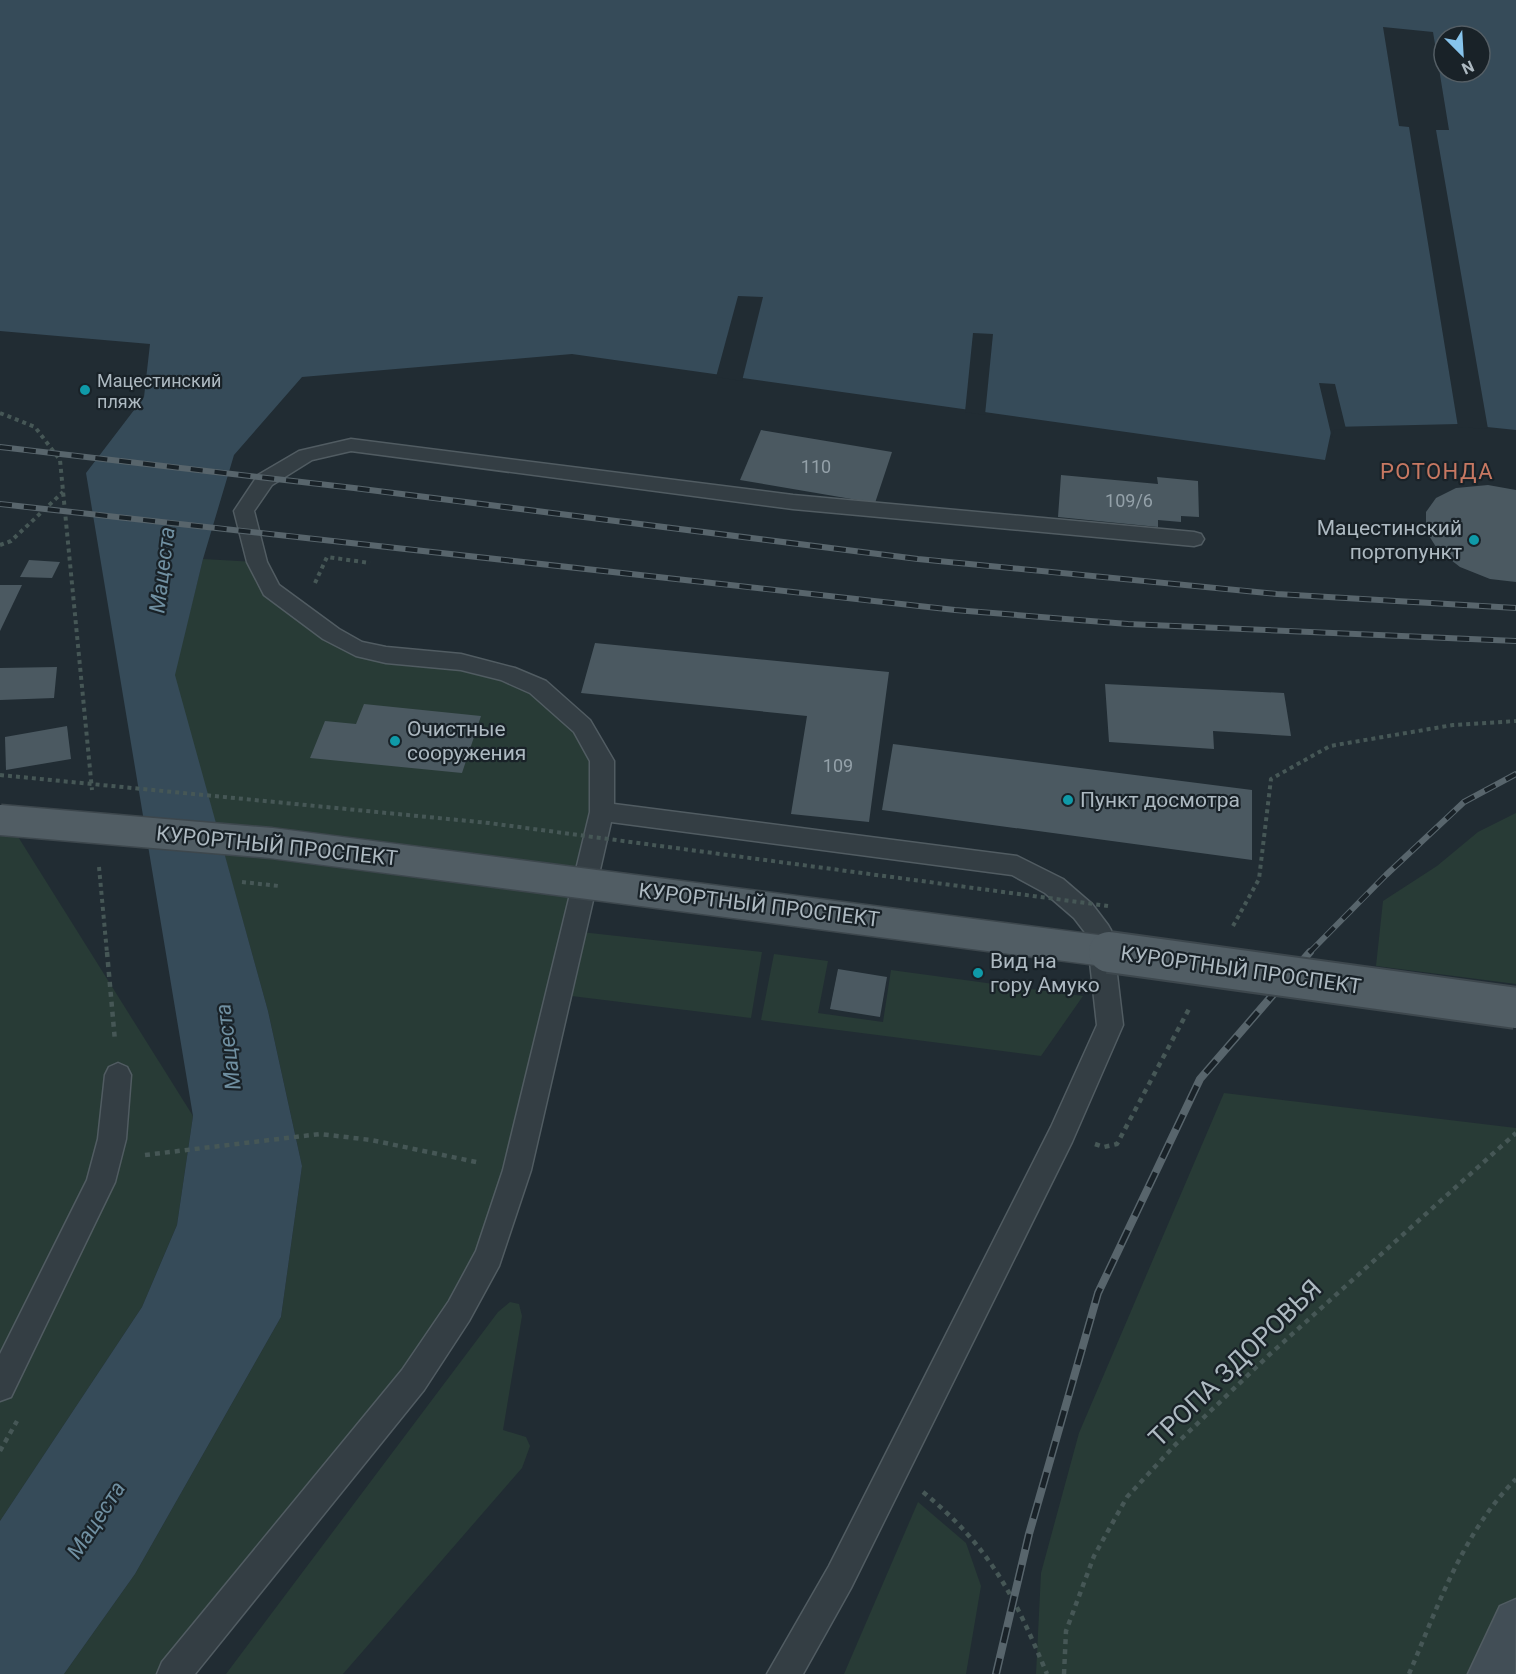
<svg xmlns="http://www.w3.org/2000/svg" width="1516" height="1674" viewBox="0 0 1516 1674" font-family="Roboto,sans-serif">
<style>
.green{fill:#283b36}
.water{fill:#364b59;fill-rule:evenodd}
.pier{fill:#212c33}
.building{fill:#4b5961}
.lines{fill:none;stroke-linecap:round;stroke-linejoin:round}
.service-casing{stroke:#515c62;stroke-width:3}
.secondary-casing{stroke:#515c62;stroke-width:3}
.path-far1{stroke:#465756;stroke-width:4;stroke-dasharray:4 4;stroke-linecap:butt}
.path{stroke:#465756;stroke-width:4.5;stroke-dasharray:5 5;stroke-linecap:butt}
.service{fill:#343e44;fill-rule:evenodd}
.secondary{fill:#424e56;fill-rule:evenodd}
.rail-far1-casing{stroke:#58656c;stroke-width:6}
.rail-casing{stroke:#58656c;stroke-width:8}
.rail-far1{stroke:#192228;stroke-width:4;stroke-dasharray:12;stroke-linecap:butt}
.rail{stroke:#192228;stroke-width:5;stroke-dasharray:16;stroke-linecap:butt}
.primary-bridge-far1-casing{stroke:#3d474d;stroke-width:33;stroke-linecap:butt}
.primary-bridge-casing{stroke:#3d474d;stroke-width:44;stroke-linecap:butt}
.path-bridge{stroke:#465756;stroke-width:4;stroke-dasharray:4 4;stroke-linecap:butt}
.primary-bridge-far1{stroke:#515d64;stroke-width:30}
.primary-bridge{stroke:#515d64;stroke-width:40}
.culture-dot{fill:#0f9aa8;stroke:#192228;stroke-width:2}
.labels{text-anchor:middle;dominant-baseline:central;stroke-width:4.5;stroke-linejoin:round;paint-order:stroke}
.far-poi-label{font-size:18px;fill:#adb9c1;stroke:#192228;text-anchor:start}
.number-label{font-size:18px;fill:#94a1a9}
.poi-label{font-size:21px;fill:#adb9c1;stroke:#192228;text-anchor:start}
.street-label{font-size:21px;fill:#adb9c1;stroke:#192228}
.neighbourhood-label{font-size:22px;letter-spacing:1.5px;fill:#c77862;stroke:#192228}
.water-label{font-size:22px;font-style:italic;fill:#7090a2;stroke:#192228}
.near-street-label{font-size:26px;fill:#adb9c1;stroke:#192228}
</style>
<rect width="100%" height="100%" fill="#212c33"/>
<g class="green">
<polygon points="203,559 257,562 271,590 356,648 461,662 538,687 602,761 563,930 762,952 751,1018 547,993 489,1256 171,1674 64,1674 135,1574 281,1317 302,1166 268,1011 174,675"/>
<polygon points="0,808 193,1116 177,1225 142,1307 0,1521"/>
<polygon points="1516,813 1516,984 1376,966 1383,901 1437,866 1478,832"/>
<polygon points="774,954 828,961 818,1013 883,1022 891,970 1083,996 1041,1056 761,1020"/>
<polygon points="1224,1093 1516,1128 1516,1674 1036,1674 1041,1573 1079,1433"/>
<polygon points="510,1302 519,1304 522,1316 503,1430 526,1437 530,1446 522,1468 343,1674 226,1674 498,1312"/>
<polygon points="918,1502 966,1543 981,1586 966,1674 844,1674"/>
</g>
<path class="water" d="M0,0H1516V430L1458,424L1332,427L1325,460L572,354L302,377L234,455L203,559L175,675L268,1011L302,1166L281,1317L135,1574L64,1674H0V1521L142,1307L177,1225L193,1116L86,473L144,397L150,344L0,331ZM1444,36H1480V72H1444Z"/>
<g class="pier">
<polygon points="1383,27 1433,32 1449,130 1436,130 1488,429 1458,427 1409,127 1399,126"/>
<polygon points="738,296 763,297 742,381 716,377"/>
<polygon points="973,333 993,334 985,415 965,412"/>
<polygon points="1319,383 1335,384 1346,429 1334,430 1332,438"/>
</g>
<g class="building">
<polygon points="761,430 892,452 875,503 740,480"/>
<polygon points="1061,475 1158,484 1157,477 1198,481 1199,517 1181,516 1181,522 1158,520 1158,527 1058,517"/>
<polygon points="1488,485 1516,490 1516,582 1490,579 1460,567 1438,550 1426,531 1426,512 1436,498 1456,488"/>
<polygon points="29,560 60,562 52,578 20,577"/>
<polygon points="0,585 22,585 0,631"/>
<polygon points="595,643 889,672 869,822 791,814 807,716 581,693"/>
<polygon points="57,667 54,698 0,700 0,668"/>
<polygon points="1105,684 1284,693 1291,736 1213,731 1214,749 1109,742"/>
<polygon points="364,704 481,716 462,773 310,758 325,721 356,724"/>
<polygon points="67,726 71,759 6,770 5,737"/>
<polygon points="893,744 1252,790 1252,860 882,810"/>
<polygon points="838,969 887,977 880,1017 830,1009"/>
</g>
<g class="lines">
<g class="service-casing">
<g id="service">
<polygon points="351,439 793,495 1194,532 1201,534 1204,539 1201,544 1194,546 793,509 351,451 312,460 272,485 254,511 267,562 279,585 339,629 362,642 386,647 461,654 515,668 546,681 590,720 614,761 614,804 1017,856 1063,879 1092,904 1108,925 1112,932 1123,1025 1072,1142 851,1588 803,1674 767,1674 829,1566 1051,1127 1097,1025 1087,935 1074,918 1045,893 1012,875 611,822 531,1170 499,1266 469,1321 424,1390 195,1674 157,1674 162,1662 402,1370 449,1301 476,1251 503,1170 590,812 590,761 574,732 530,693 501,680 461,670 386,663 356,656 323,639 264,595 247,562 234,511 258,475 299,451"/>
<polygon points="118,1063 127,1067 131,1075 126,1139 115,1182 11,1397 0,1401 0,1354 87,1180 98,1139 105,1075 109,1067"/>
</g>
</g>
<g class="secondary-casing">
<polygon id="secondary" points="1516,1599 1515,1674 1468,1674 1500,1606"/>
</g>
<g class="path-far1">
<polyline points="0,413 35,427 60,460 92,790"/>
<polyline points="0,545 11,541 63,492"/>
<polyline points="315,583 327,557 370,563"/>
<polyline points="99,867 107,953"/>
<polyline points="1233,926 1259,879 1271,779 1330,746 1453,725 1516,721"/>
</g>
<g class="path">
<polyline points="107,952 115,1041"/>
<polyline points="1095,1144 1104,1147 1117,1144 1190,1007"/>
<polyline points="145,1155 320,1134 371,1140 481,1163"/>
<polyline points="0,1451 17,1421"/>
<path d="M923,1492C990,1547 1014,1595 1047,1674"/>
<polyline points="1064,1674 1066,1631 1094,1556 1127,1497 1176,1444 1269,1355 1516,1133"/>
<path d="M1409,1674C1438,1606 1463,1532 1516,1479"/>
</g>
<use href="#service" class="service"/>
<use href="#secondary" class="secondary"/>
<g class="rail-far1-casing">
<g id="rail-far1">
<polyline points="0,447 354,488 918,559 1277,594 1516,608"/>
<polyline points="0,504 955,610 1128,624 1516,641"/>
<polyline points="1309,953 1386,875 1464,802 1516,774"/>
</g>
</g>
<g class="rail-casing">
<polyline id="rail" points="996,1674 1029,1534 1098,1293 1200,1079 1310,952"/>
</g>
<use href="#rail-far1" class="rail-far1"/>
<use href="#rail" class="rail"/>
<g class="primary-bridge-far1-casing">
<polyline id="primary-bridge-far1" points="0,820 271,843 1120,953"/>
</g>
<g class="primary-bridge-casing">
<polyline id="primary-bridge" points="1109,952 1516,1008"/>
</g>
<g class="path-bridge">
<polyline points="0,775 489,823 1108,906"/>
<polyline points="242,882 279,886"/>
</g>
<use href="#primary-bridge-far1" class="primary-bridge-far1"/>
<use href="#primary-bridge" class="primary-bridge"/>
</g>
<g class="culture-dot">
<circle cx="85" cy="390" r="6"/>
<circle cx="1474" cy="540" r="6"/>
<circle cx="395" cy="741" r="6"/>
<circle cx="1068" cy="800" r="6"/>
<circle cx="978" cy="973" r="6"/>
</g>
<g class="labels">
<g class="far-poi-label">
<text x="97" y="380">Мацестинский<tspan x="97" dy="21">пляж</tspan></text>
</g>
<g class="number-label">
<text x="816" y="466">110</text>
<text x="1129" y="500">109/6</text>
<text x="838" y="765">109</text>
</g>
<g class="poi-label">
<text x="1462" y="528" text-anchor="end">Мацестинский<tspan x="1462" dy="24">портопункт</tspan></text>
<text x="407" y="729">Очистные<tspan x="407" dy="24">сооружения</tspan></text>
<text x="1080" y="800">Пункт досмотра</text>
<text x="990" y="961">Вид на<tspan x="990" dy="24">гору Амуко</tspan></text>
</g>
<g class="street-label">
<text transform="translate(277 846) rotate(6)">КУРОРТНЫЙ ПРОСПЕКТ</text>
<text transform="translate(759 905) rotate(7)">КУРОРТНЫЙ ПРОСПЕКТ</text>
<text transform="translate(1241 970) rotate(8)">КУРОРТНЫЙ ПРОСПЕКТ</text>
</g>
<g class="neighbourhood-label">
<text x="1437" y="471">РОТОНДА</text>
</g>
<g class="water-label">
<text transform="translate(162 570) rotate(-83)">Мацеста</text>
<text transform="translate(228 1047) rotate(-97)">Мацеста</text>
<text transform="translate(96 1520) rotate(-57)">Мацеста</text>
</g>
<g class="near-street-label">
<text transform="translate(1235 1363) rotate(-44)">ТРОПА ЗДОРОВЬЯ</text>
</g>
</g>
<g transform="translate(1462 54) rotate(156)"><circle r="28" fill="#192228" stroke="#545e65" stroke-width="1.5"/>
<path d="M0-4.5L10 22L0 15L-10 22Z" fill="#87c4ec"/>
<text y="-9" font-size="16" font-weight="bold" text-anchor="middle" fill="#adb9c1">N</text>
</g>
</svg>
